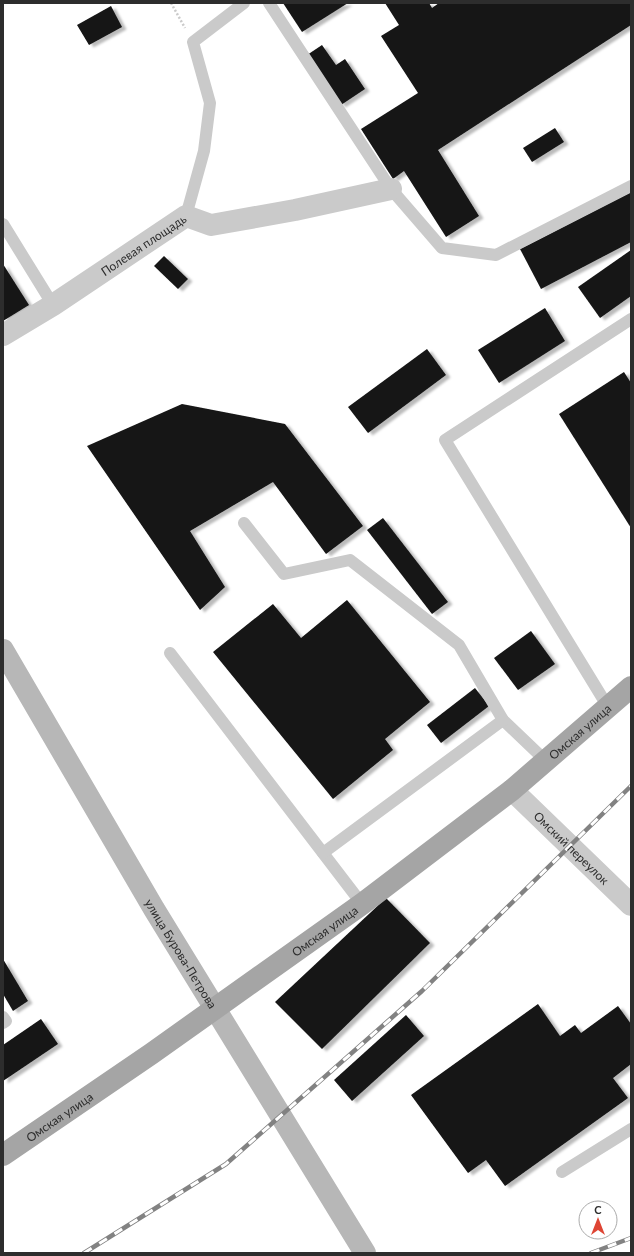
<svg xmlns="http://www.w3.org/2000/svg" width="634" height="1256" viewBox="0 0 634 1256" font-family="Lato,sans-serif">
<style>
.building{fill:#141414;filter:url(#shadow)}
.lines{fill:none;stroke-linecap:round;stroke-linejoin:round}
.path{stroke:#cacaca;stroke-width:2.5;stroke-dasharray:2 2;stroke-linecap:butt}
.service{stroke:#cacaca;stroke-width:12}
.minor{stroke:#cacaca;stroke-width:22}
.secondary{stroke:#b7b7b7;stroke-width:22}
.primary{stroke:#a5a5a5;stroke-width:22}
.rail-casing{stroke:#828282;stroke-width:4.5}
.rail{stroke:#fff;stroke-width:3;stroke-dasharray:9;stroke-linecap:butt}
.labels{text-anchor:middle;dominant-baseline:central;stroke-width:4;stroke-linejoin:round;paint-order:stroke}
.street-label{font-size:12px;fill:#2d2d2d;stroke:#fff}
</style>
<defs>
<filter id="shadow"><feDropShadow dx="4.5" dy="2.5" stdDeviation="1" flood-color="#0004"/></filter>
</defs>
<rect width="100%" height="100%" fill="#fff"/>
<g class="building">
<polygon points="283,3 348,3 302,32"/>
<polygon points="385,3 429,3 432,8 439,3 631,3 631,25 438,150 479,216 446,237 404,171 393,179 361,129 418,93 381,36 399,25"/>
<polygon points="111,6 122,27 89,45 77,25"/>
<polygon points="322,45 336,65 345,59 365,89 341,105 307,55"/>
<polygon points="555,128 564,142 532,162 523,148"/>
<polygon points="631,192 631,242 541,289 520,249"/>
<polygon points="631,250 631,296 600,318 578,287"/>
<polygon points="164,256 188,279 178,289 154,266"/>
<polygon points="3,264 29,305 3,321"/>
<polygon points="545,308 565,341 499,383 478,350"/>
<polygon points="427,349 446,375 368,433 348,407"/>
<polygon points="624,372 631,383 631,528 559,414"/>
<polygon points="182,404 285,424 363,526 326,554 273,482 190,531 225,587 200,610 87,446"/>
<polygon points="383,518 448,602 432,614 367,530"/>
<polygon points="347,600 430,702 385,739 393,750 333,799 213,652 273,604 301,638"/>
<polygon points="531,631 555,664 518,690 494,658"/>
<polygon points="475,688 489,706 441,743 427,725"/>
<polygon points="386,898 430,943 322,1049 275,1002"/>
<polygon points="3,959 28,1001 13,1011 3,994"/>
<polygon points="538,1004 560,1036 575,1025 581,1033 618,1006 631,1024 631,1064 613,1078 628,1098 505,1186 486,1160 468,1173 411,1095"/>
<polygon points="406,1015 424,1036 352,1101 334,1080"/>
<polygon points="41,1019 58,1044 3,1081 3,1045"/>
</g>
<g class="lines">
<polyline class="path" points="171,3 185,28"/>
<g class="service">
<polyline points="269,3 391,189 442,248 496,255 631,186"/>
<polyline points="186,216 204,151 210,103 193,42 244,3"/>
<polyline points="3,224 53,305"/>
<polyline points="244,523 284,574 350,560 459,645 503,720 546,761"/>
<polyline points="170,653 362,904"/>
<polyline points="608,707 445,440 631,319"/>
<polyline points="323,853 503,720"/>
<polyline points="3,1017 6,1021 3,1023"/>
<polyline points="562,1172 631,1129"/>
</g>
<g class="minor">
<path id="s1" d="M3,335L53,305L186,216L211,225L295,210L391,189"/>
<path id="s2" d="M512,790L631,905"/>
</g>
<path class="secondary" id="s3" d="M3,650L154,909L365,1253"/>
<path class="primary" id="s4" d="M3,1155L151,1054L362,904L512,790L631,687"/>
<g class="rail-casing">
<g id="rail">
<polyline points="84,1253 226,1164 422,991 631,786"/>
<polyline points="591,1253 631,1238"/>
</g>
</g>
<use href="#rail" class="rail"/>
</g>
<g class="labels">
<g class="street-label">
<text stroke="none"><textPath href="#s1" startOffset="167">Полевая площадь</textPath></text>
<text stroke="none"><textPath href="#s4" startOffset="716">Омская улица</textPath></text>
<text stroke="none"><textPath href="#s2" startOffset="83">Омский переулок</textPath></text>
<text stroke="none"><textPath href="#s4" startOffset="392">Омская улица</textPath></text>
<text stroke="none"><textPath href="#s3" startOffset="352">улица Бурова-Петрова</textPath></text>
<text stroke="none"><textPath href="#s4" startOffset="68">Омская улица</textPath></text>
</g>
</g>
<rect width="634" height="1256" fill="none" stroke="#2d2d2d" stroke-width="8"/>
<g transform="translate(598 1220)"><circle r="19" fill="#ffffff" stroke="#ababab"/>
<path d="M0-3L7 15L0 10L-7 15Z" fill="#de4534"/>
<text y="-6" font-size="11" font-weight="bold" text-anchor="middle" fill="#2d2d2d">С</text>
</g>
</svg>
